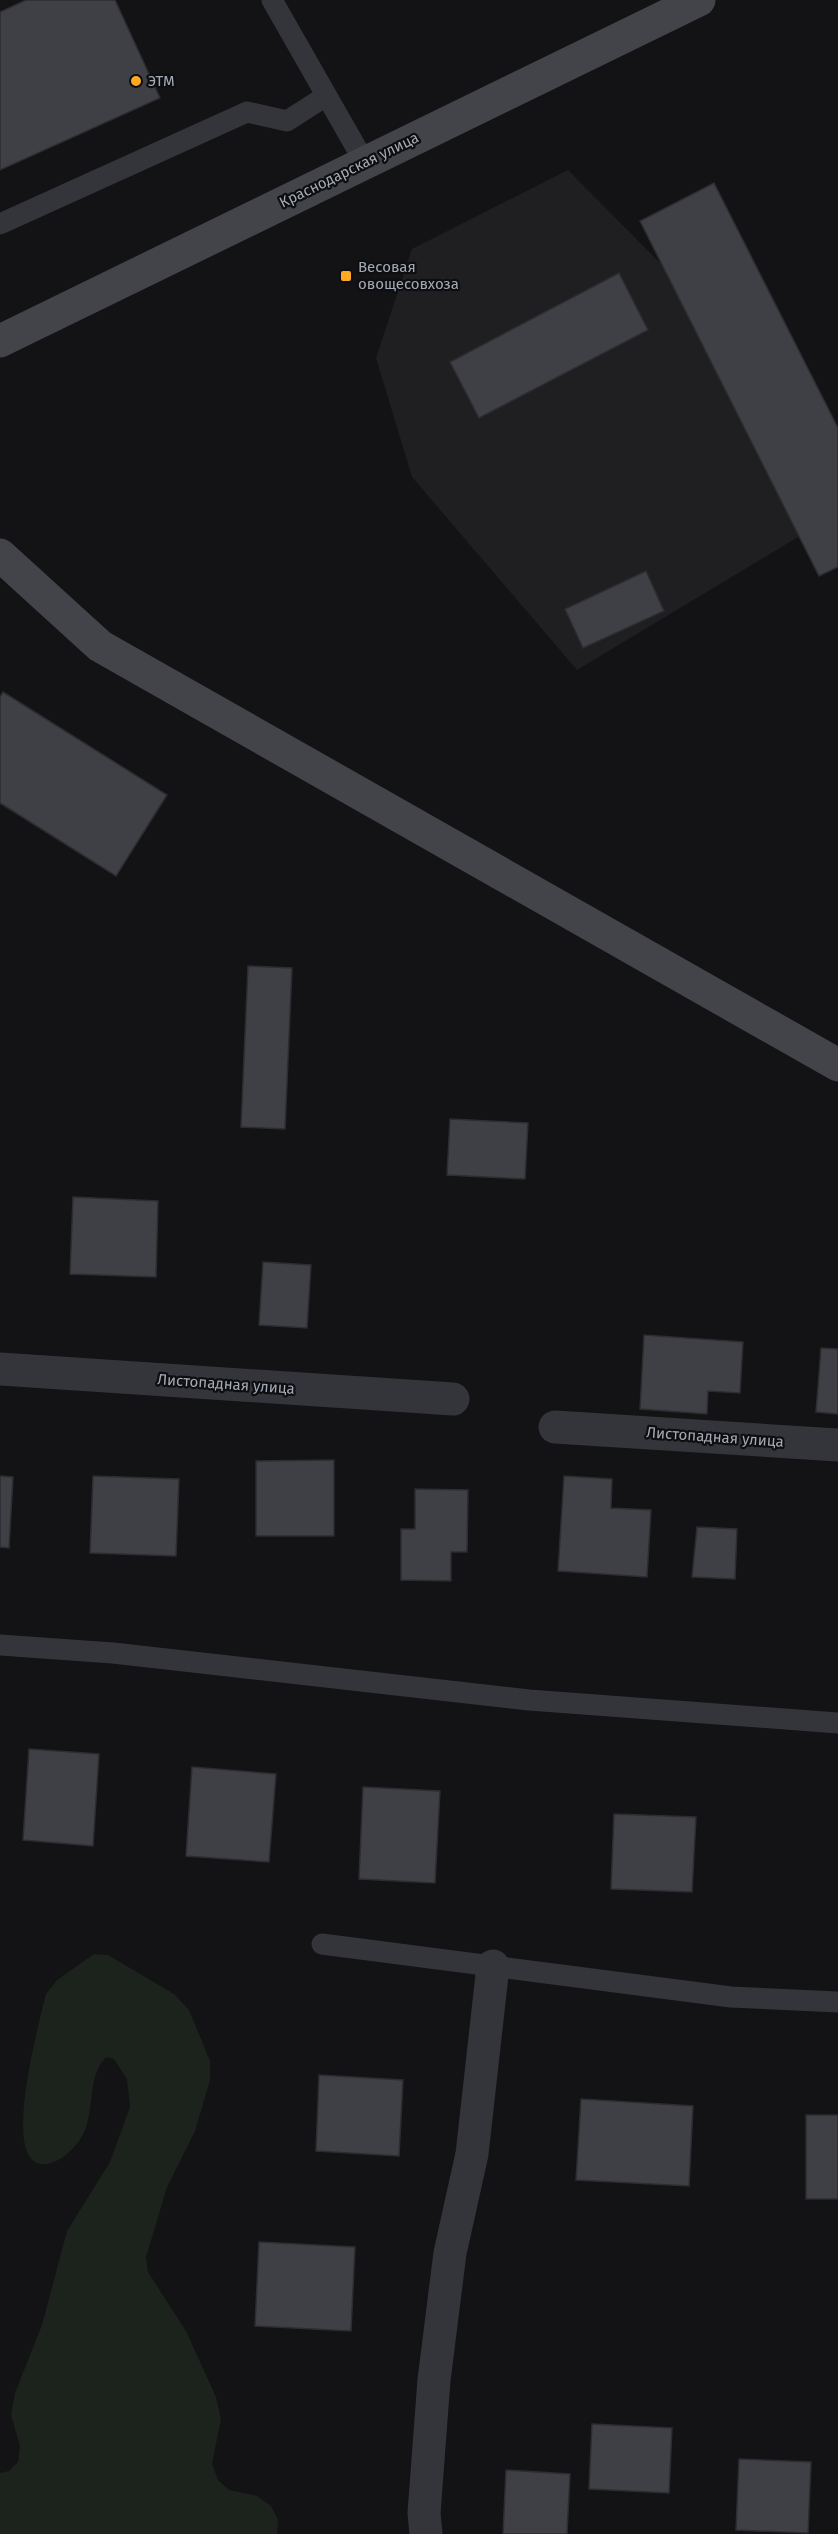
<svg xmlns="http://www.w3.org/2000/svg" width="838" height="2534" viewBox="0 0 838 2534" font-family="'Fira Sans',sans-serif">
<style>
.built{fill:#1f1f22}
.green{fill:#1b231c}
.building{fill:#3f4045;stroke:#2d2d31;stroke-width:1.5}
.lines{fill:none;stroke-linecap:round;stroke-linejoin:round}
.lane{stroke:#34353a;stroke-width:21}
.street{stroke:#34353a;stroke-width:33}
.secondary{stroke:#42444a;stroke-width:33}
.poi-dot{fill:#ffa821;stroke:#0e0e10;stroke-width:2}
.labels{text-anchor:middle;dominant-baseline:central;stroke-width:4.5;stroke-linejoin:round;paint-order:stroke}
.poi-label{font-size:15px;fill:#a3aab7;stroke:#0e0e10;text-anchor:start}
.street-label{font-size:15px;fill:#a3aab7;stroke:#0e0e10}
</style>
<rect width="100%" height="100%" fill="#131315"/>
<polygon class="built" points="568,170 796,400 838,513 577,670 412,477 376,358 412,249"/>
<path class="green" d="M94,1954L108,1955L174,1994L189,2010L210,2061V2080L195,2131L167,2187L146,2257L148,2272L186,2331L216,2397L221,2419L212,2464L218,2480L229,2490L257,2496L271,2506L278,2520L277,2534H0V2473L9,2471L18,2462L20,2446L11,2415L15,2393L42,2325L67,2231L110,2162L130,2107L127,2079L114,2059L106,2057C85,2078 97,2117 79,2141C70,2153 56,2165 42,2164C0,2162 40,2020 46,1994L57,1980Z"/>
<g class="building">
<polygon points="26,0 115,0 160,98 0,170 0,12"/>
<polygon points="714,183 838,428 838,567 819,576 640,221"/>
<polygon points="619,273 648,330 479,418 450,362"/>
<polygon points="646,571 664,611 583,648 565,609"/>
<polygon points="3,692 167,795 116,876 0,803 0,697"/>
<polygon points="248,966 292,968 285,1129 241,1127"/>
<polygon points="450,1119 528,1123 525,1179 447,1175"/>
<polygon points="73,1197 158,1201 156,1277 70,1274"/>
<polygon points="263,1262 311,1265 307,1328 259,1325"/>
<polygon points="644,1335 743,1342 740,1393 708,1391 707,1414 640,1409"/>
<polygon points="821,1348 838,1349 838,1414 816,1412"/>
<polygon points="334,1460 334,1536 256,1536 256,1461"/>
<polygon points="0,1476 13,1477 9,1548 0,1547"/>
<polygon points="93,1476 179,1479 176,1556 90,1553"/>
<polygon points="564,1476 612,1479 611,1508 651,1510 647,1577 558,1571"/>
<polygon points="415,1489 468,1490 467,1552 451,1552 451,1581 401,1580 401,1529 415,1529"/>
<polygon points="697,1527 737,1529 735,1579 692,1577"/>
<polygon points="29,1749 99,1754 93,1846 23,1840"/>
<polygon points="192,1767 276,1774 269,1862 186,1856"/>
<polygon points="363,1787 440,1791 435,1883 359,1879"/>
<polygon points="614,1814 696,1817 692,1892 611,1889"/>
<polygon points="319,2075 403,2080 399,2156 316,2151"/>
<polygon points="581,2099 693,2106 689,2186 576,2180"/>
<rect x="806" y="2115" width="32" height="84"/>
<polygon points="259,2242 355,2247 351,2331 255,2326"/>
<polygon points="592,2424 672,2428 669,2493 589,2489"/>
<polygon points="739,2459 811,2462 808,2533 736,2530"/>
<polygon points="506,2470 570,2474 567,2534 503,2534"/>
</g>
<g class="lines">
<g class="lane">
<polyline points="272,0 365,163"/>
<polyline points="0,224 247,112 287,121 326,96"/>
<polyline points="0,1645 113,1653 529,1700 838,1723"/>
<polyline points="322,1944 731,1997 838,2002"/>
</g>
<g class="street">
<polyline points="0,1369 453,1399"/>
<polyline points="555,1427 838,1445"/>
<polyline points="426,2534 424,2513 434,2380 450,2253 472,2154 493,1966"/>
</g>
<g class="secondary">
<polyline points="0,341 699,0"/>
<polyline points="0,555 100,646 838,1065"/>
</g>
</g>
<g class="poi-dot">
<circle cx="136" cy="81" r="6"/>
<rect x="340" y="270" width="12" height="12" rx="3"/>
</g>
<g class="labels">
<g class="poi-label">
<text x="148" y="81">ЭТМ</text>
<text x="358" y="267">Весовая<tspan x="358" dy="17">овощесовхоза</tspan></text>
</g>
<g class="street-label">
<text transform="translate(349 170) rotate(-26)">Краснодарская улица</text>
<text transform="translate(226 1384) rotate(4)">Листопадная улица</text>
<text transform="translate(715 1437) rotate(4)">Листопадная улица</text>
</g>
</g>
</svg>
